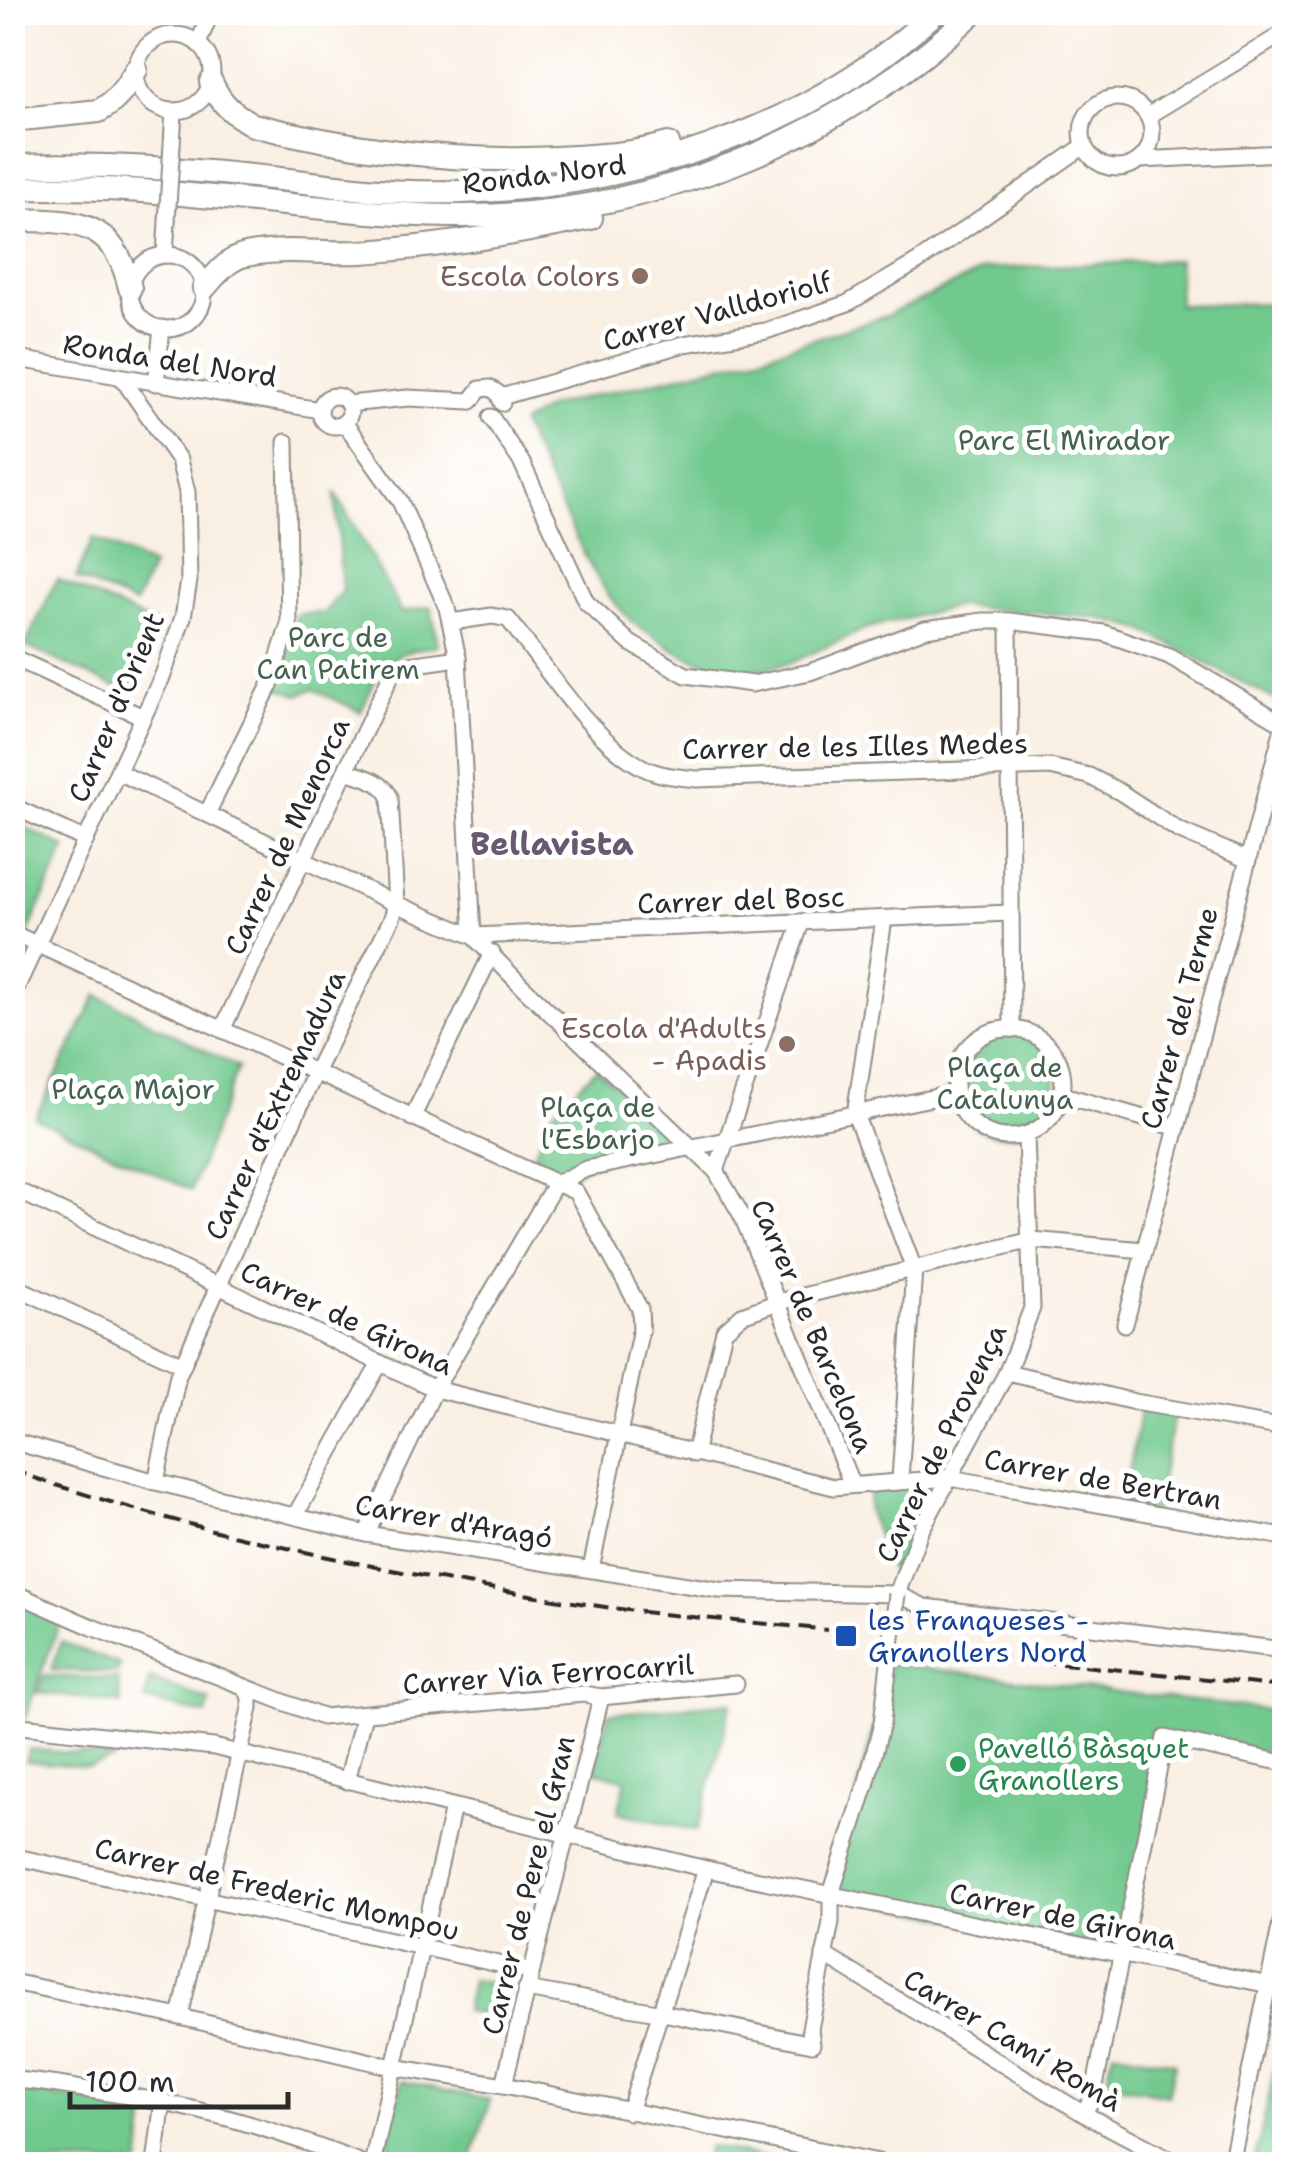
<svg xmlns="http://www.w3.org/2000/svg" width="1297" height="2177" viewBox="0 0 1297 2177" font-family="'Shantell Sans',sans-serif">
<style>
.green{fill:#71c98e;stroke:#4e7a5c;stroke-width:2.5}
.lines{fill:none;stroke-linecap:round;stroke-linejoin:round}
.minor-casing{stroke:#928d86;stroke-width:19}
.highway-casing{stroke:#928d86;stroke-width:26}
.minor{stroke:#fff;stroke-width:15}
.highway{stroke:#fff;stroke-width:22}
.rail{stroke:#2b2b2b;stroke-width:4;stroke-dasharray:15 8;stroke-linecap:butt}
.minor-bridge-casing{stroke:#928d86;stroke-width:19;stroke-linecap:butt}
.minor-bridge{stroke:#fff;stroke-width:15}
.education-dot{fill:#8d6e63;stroke:#fff;stroke-width:4}
.transit-dot{fill:#1a4fb4;stroke:#fff;stroke-width:4}
.leisure-dot{fill:#2e9e5b;stroke:#fff;stroke-width:4}
.labels{text-anchor:middle;dominant-baseline:central;stroke-width:10;stroke-linejoin:round;paint-order:stroke}
.street-label{font-size:28px;fill:#2b2b2b;stroke:#fff}
.education-label{font-size:28px;fill:#785e54;stroke:#fff;text-anchor:end}
.park-label{font-size:28px;fill:#44624e;stroke:#fff}
.transit-label{font-size:28px;fill:#164399;stroke:#fff;text-anchor:start}
.leisure-label{font-size:28px;fill:#27864d;stroke:#fff;text-anchor:start}
.quarter-label{font-size:32px;font-weight:bold;fill:#695970;stroke:#fff}
</style>
<rect width="100%" height="100%" fill="#fff"/>
<filter id="ink" filterUnits="userSpaceOnUse"><feTurbulence type="fractalNoise" baseFrequency=".01" numOctaves="2"/><feDisplacementMap in="SourceGraphic" scale="20" xChannelSelector="R" yChannelSelector="G"/><feConvolveMatrix kernelMatrix="1 2 1 2 8 2 1 2 1" color-interpolation-filters="sRGB"/></filter>
<filter id="wash" filterUnits="userSpaceOnUse"><feTurbulence type="fractalNoise" baseFrequency=".0048" numOctaves="4" result="noise"/><feDisplacementMap in="SourceGraphic" scale="40" xChannelSelector="R" yChannelSelector="G"/><feGaussianBlur stdDeviation="2.25" result="paint"/><feColorMatrix in="noise" values="0 0 0 0 0 0 0 0 0 0 0 0 0 0 0 0 0 1.4 0 .05"/><feComposite in="paint" operator="in"/></filter>
<g filter="url(#wash)">
<rect width="100%" height="100%" fill="#f9efe2"/>
<g class="green">
<polygon points="1178,260 1179,305 1284,303 1284,690 1281,703 1143,630 1098,618 958,606 867,628 791,663 758,670 727,669 705,663 680,653 632,622 609,596 589,564 521,424 551,406 763,355 886,316 986,269"/>
<path d="M335,492L402,612L431,607L438,645C380,656 384,661 361,712L313,689L298,695L273,686L297,614L324,613L342,591Z"/>
<polygon points="93,538 152,566 135,604 76,578"/>
<polygon points="57,579 157,625 129,693 25,646"/>
<polygon points="13,821 66,848 25,939 13,930"/>
<polygon points="97,995 238,1067 191,1190 35,1118"/>
<circle cx="1004" cy="1083" r="52"/>
<polygon points="596,1069 684,1141 588,1166 555,1184 532,1159 551,1113"/>
<polygon points="1142,1403 1175,1409 1154,1515 1122,1509"/>
<polygon points="930,1483 936,1497 902,1568 890,1569 868,1511 869,1496 876,1489"/>
<polygon points="12,1597 61,1620 24,1720 13,1719"/>
<polygon points="61,1642 120,1665 117,1673 51,1670"/>
<polygon points="890,1664 1284,1712 1284,1763 1165,1738 1122,1954 831,1894"/>
<polygon points="44,1676 118,1679 121,1703 37,1693"/>
<polygon points="150,1678 210,1701 206,1715 145,1700"/>
<polygon points="732,1702 697,1831 618,1812 626,1780 594,1771 608,1714"/>
<polygon points="29,1749 113,1757 114,1759 89,1767 25,1761"/>
<polygon points="471,1980 503,1986 496,2018 465,2011"/>
<polygon points="1284,2027 1284,2164 1254,2164"/>
<polygon points="1113,2051 1175,2063 1168,2095 1107,2083"/>
<polygon points="402,2081 490,2100 470,2164 383,2163"/>
<polygon points="22,2092 147,2107 140,2164 13,2164"/>
<polygon points="709,2146 764,2158 763,2164 704,2164"/>
</g>
</g>
<g filter="url(#ink)">
<g class="lines">
<g class="minor-casing">
<g id="minor">
<circle cx="174" cy="73" r="38"/>
<polyline points="198,44 211,12"/>
<circle cx="1117" cy="133" r="35"/>
<polyline points="1149,115 1284,33"/>
<polyline points="172,144 174,111"/>
<polyline points="1140,160 1284,153"/>
<polyline points="165,255 167,221"/>
<circle cx="167" cy="292" r="37"/>
<polyline points="12,358 320,410"/>
<polyline points="156,383 162,328"/>
<circle cx="335" cy="411" r="15"/>
<polyline points="501,397 684,344 766,331 848,303 919,261 1084,146"/>
<polyline points="471,401 480,389 490,388 498,393 502,403"/>
<polyline points="348,404 408,398 471,401"/>
<polyline points="491,417 522,463 586,602 630,643 686,675 752,684 810,672 925,629 983,621 1009,621 1104,633 1169,656 1284,724 1125,1324"/>
<polyline points="344,422 400,501 447,608 458,658 473,936"/>
<polyline points="1009,621 1012,1029"/>
<path d="M451,622L492,616L508,619C544,664 592,742 644,768C660,776 679,777 697,779L1050,767L1089,776L1120,792L1178,830L1248,860"/>
<polyline points="12,657 143,717"/>
<polyline points="118,772 396,904 473,936 522,986 716,1171 742,1216 852,1485"/>
<polyline points="12,806 86,840"/>
<polyline points="207,814 270,685 289,624 286,442"/>
<polyline points="884,919 855,1114 914,1269 900,1480"/>
<polyline points="12,933 576,1192 640,1309 641,1328 591,1569"/>
<polyline points="473,936 1010,913"/>
<polyline points="12,997 163,675 183,617 189,581 187,492 179,460 122,378"/>
<circle cx="1009" cy="1083" r="54"/>
<polyline points="222,1030 395,667 458,658"/>
<polyline points="1063,1095 1175,1127"/>
<polyline points="412,1118 492,953"/>
<polyline points="716,1171 801,923"/>
<polyline points="555,1184 586,1169 956,1093"/>
<polyline points="12,1188 435,1389 834,1487 950,1478 1284,1537"/>
<polyline points="12,1285 183,1365"/>
<polyline points="1007,1372 1135,1402 1284,1428"/>
<polyline points="12,1441 156,1482 366,1534 719,1590 897,1594 925,1607 1284,1650"/>
<polyline points="694,1454 724,1331 742,1315 778,1302 1032,1240 1144,1250"/>
<path d="M156,1482L178,1375L315,1073L392,918L396,904L390,797C382,780 363,777 346,771"/>
<polyline points="295,1516 380,1363"/>
<polyline points="366,1534 435,1389 555,1184"/>
<polyline points="12,1592 92,1627 322,1717 584,1694 601,1697 736,1684"/>
<polyline points="897,1594 919,1534 1007,1372 1032,1308 1026,1135"/>
<polyline points="12,1725 214,1747 706,1869 1284,1988"/>
<polyline points="347,1781 364,1714"/>
<polyline points="12,1856 530,1971"/>
<polyline points="824,1955 1084,2114 1179,2164"/>
<polyline points="12,1982 180,2017 393,2067 504,2085 888,2164"/>
<polyline points="526,1989 663,2013 812,2044 810,2029 831,1922 831,1894 866,1785"/>
<polyline points="180,2017 250,1708 250,1697 246,1689"/>
<path d="M12,2080C38,2081 64,2086 89,2090C187,2103 273,2128 364,2164"/>
<path d="M504,2085C534,1955 570,1827 601,1697"/>
<polyline points="629,2112 706,1869"/>
<polyline points="1084,2114 1093,2096 1165,1738 1284,1763"/>
<polyline points="155,2164 163,2100"/>
<polyline points="372,2164 453,1807"/>
<polyline points="1231,2164 1284,1908"/>
</g>
</g>
<g class="highway-casing">
<g id="highway">
<path d="M211,82C221,104 232,113 253,125C359,151 466,165 575,157C606,155 638,153 668,144"/>
<path d="M12,120L99,111C117,101 126,87 136,70"/>
<path d="M12,166C95,163 179,168 262,177C311,182 362,191 412,192C598,197 796,141 936,12"/>
<path d="M12,189C159,182 304,213 451,216C641,219 836,143 974,12"/>
<path d="M12,220C73,221 114,218 130,288"/>
<path d="M204,288C216,275 227,259 246,255C280,247 326,254 362,252C439,247 515,234 591,218"/>
</g>
</g>
<use href="#minor" class="minor"/>
<use href="#highway" class="highway"/>
<g class="rail">
<path d="M12,1470C199,1536 397,1574 592,1605C669,1617 749,1621 827,1630"/>
<polyline points="901,1647 1284,1687"/>
</g>
<g class="minor-bridge-casing">
<g id="minor-bridge">
<polyline points="167,221 172,144"/>
<polyline points="866,1785 882,1723 897,1594"/>
</g>
</g>
<use href="#minor-bridge" class="minor-bridge"/>
</g>
</g>
<g class="education-dot">
<circle cx="640" cy="276" r="10"/>
<circle cx="787" cy="1044" r="10"/>
</g>
<rect class="transit-dot" x="834" y="1624" width="24" height="24" rx="5"/>
<circle class="leisure-dot" cx="958" cy="1764" r="10"/>
<g class="labels">
<g class="street-label">
<text transform="translate(544 174) rotate(-7)">Ronda Nord</text>
<text transform="translate(717 311) rotate(-15)">Carrer Valldoriolf</text>
<text transform="translate(170 360) rotate(9)">Ronda del Nord</text>
<text transform="translate(116 707) rotate(-67)">Carrer d'Orient</text>
<text transform="translate(855 746) rotate(-1)">Carrer de les Illes Medes</text>
<text transform="translate(287 836) rotate(-65)">Carrer de Menorca</text>
<text transform="translate(741 900) rotate(-2)">Carrer del Bosc</text>
<text transform="translate(1179 1018) rotate(-75)">Carrer del Terme</text>
<text transform="translate(275 1105) rotate(-65)">Carrer d'Extremadura</text>
<text transform="translate(347 1318) rotate(25)">Carrer de Girona</text>
<text transform="translate(813 1326) rotate(67)">Carrer de Barcelona</text>
<text transform="translate(941 1443) rotate(-64)">Carrer de Provença</text>
<text transform="translate(1103 1479) rotate(10)">Carrer de Bertran</text>
<text transform="translate(454 1521) rotate(10)">Carrer d'Aragó</text>
<text transform="translate(548 1674) rotate(-4)">Carrer Via Ferrocarril</text>
<text transform="translate(528 1885) rotate(-76)">Carrer de Pere el Gran</text>
<text transform="translate(277 1889) rotate(13)">Carrer de Frederic Mompou</text>
<text transform="translate(1063 1916) rotate(12)">Carrer de Girona</text>
<text transform="translate(1013 2040) rotate(31)">Carrer Camí Romà</text>
</g>
<g class="education-label">
<text x="620" y="276">Escola Colors</text>
<text x="767" y="1028">Escola d'Adults<tspan x="767" dy="32">- Apadis</tspan></text>
</g>
<g class="park-label">
<text x="1064" y="440">Parc El Mirador</text>
<text x="338" y="637">Parc de<tspan x="338" dy="32">Can Patirem</tspan></text>
<text x="1005" y="1067">Plaça de<tspan x="1005" dy="32">Catalunya</tspan></text>
<text x="133" y="1089">Plaça Major</text>
<text x="598" y="1107">Plaça de<tspan x="598" dy="32">l'Esbarjo</tspan></text>
</g>
<g class="transit-label">
<text x="868" y="1620">les Franqueses -<tspan x="868" dy="32">Granollers Nord</tspan></text>
</g>
<g class="leisure-label">
<text x="978" y="1748">Pavelló Bàsquet<tspan x="978" dy="32">Granollers</tspan></text>
</g>
<g class="quarter-label">
<text x="552" y="843">Bellavista</text>
</g>
</g>
<rect width="1297" height="2177" fill="none" stroke="#fff" stroke-width="50"/>
<path d="M70 2092v15h218v-15" fill="none" stroke="#2b2b2b" stroke-width="5"/>
<text x="85" y="2092" font-size="30" fill="#2b2b2b" stroke="#ffffff" stroke-width="8" paint-order="stroke">100 m</text>
</svg>
